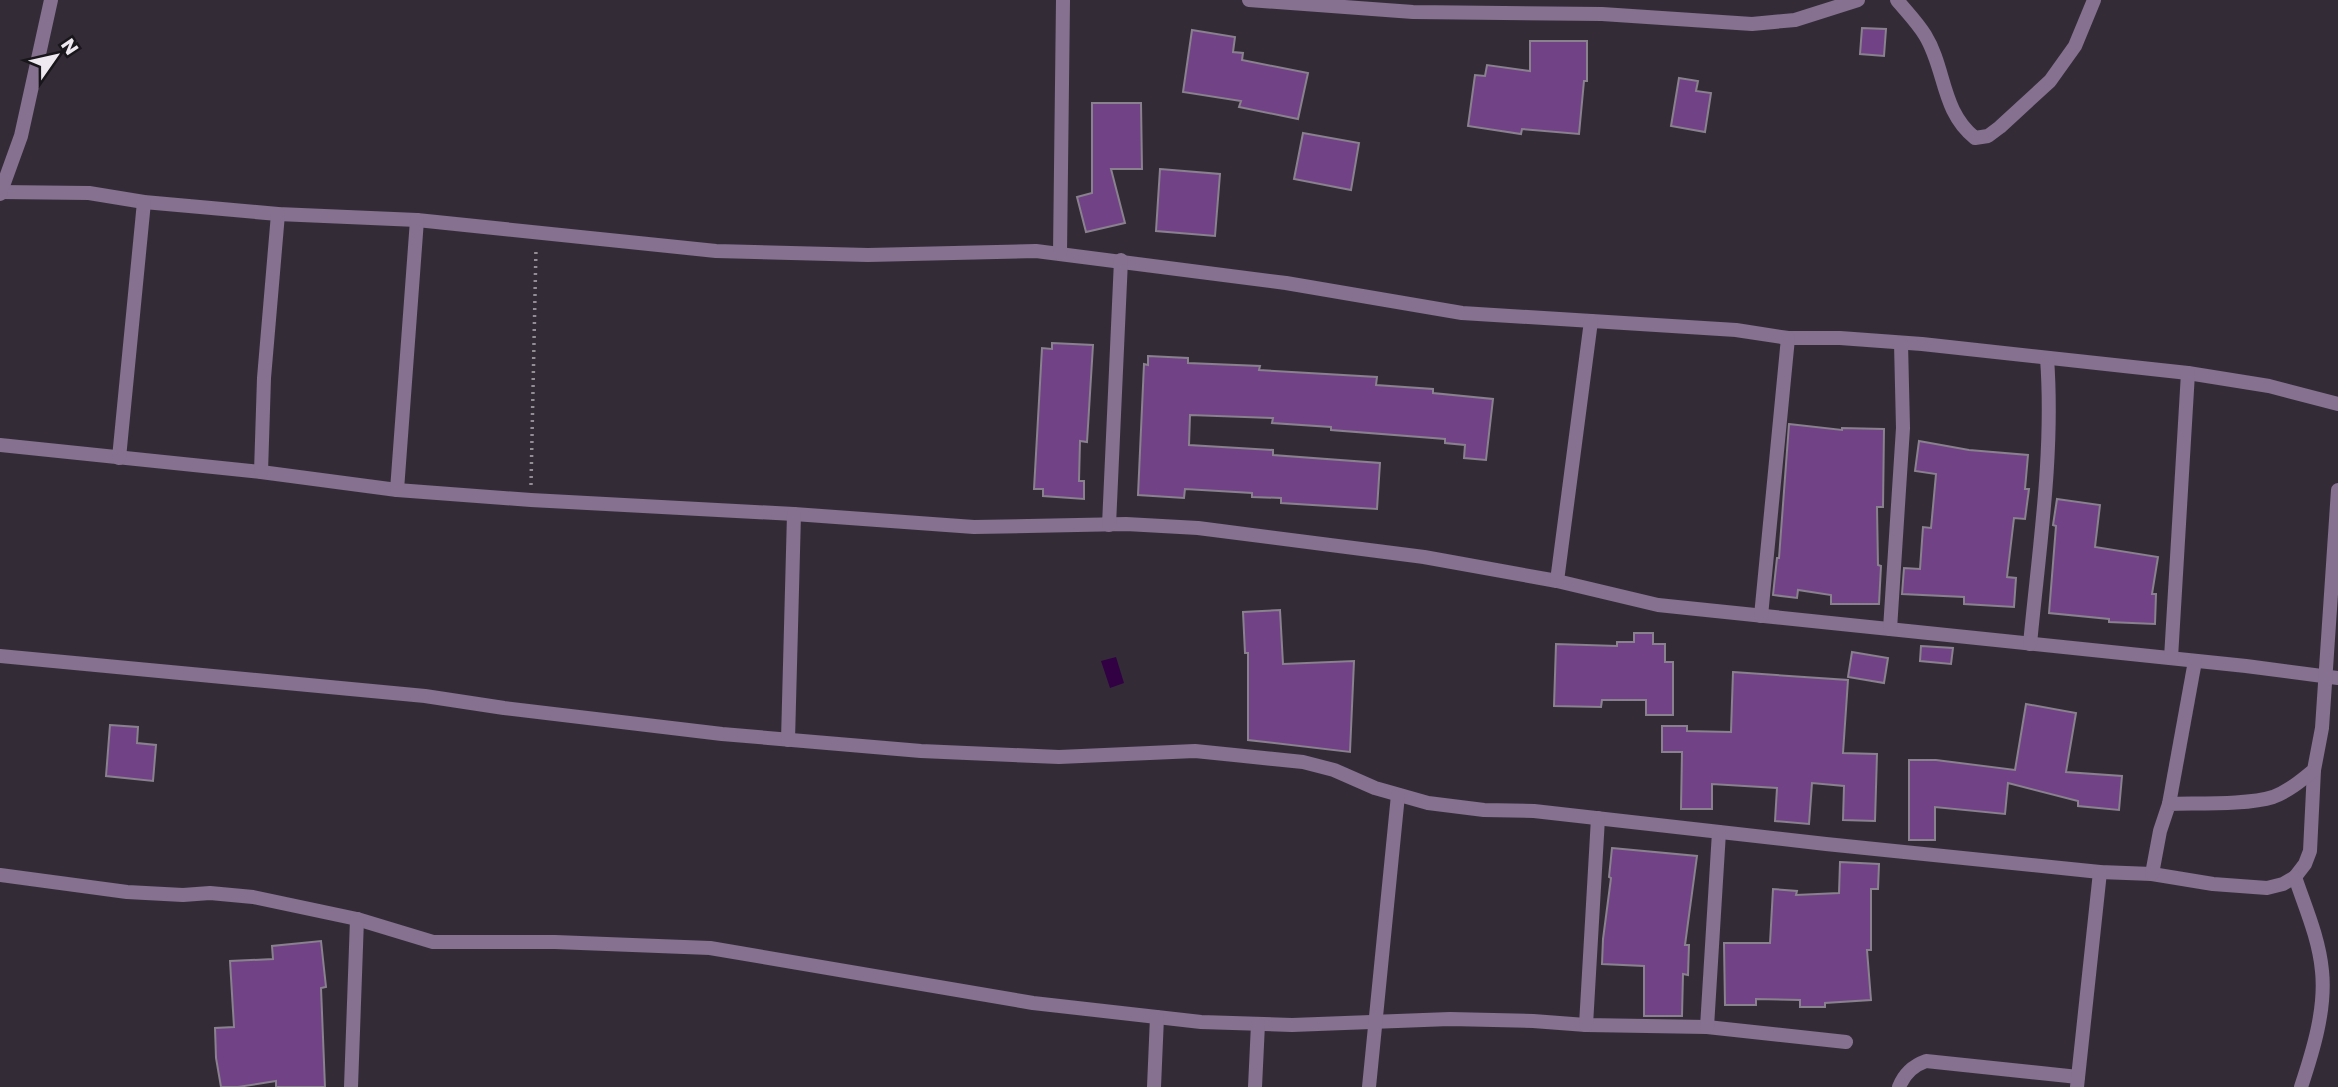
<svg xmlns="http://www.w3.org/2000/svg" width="2338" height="1087" viewBox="0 0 2338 1087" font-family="Poppins,sans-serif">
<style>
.water{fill:#320144}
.building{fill:#714386;stroke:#89818d;stroke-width:2}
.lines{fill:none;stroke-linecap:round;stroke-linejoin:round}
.path{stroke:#938d96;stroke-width:3.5;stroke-dasharray:2 5;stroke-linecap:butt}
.street{stroke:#867190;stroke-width:14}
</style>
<rect width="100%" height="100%" fill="#332c37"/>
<polygon class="water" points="1116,657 1124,683 1110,688 1101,661"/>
<g class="building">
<polygon points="1862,28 1886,29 1884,56 1860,54"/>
<polygon points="1192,30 1235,37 1233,52 1243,53 1242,60 1308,73 1298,119 1239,107 1241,101 1183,92"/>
<polygon points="1530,41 1587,41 1587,81 1584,81 1579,134 1522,129 1521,134 1468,126 1475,75 1485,76 1487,65 1530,71"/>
<polygon points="1679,78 1698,81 1696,91 1711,93 1705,132 1671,126"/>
<polygon points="1092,103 1141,103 1142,169 1111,169 1125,223 1086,232 1077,197 1092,193"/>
<polygon points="1303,133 1359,143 1351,190 1294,179"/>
<polygon points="1160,169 1220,174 1215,236 1156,231"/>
<polygon points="1052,343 1093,345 1087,442 1080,441 1079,481 1084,481 1084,499 1043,496 1043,489 1034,489 1042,348 1052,349"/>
<polygon points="1148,356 1188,358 1188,363 1260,366 1259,370 1377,377 1376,385 1433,389 1433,393 1493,399 1486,460 1464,458 1465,445 1445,443 1445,439 1331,430 1331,427 1272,423 1273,418 1190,415 1189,445 1273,450 1273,455 1380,463 1377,509 1281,503 1281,498 1252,497 1252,493 1185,489 1184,498 1138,495 1144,364 1148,365"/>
<polygon points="1789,424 1842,430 1842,428 1884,429 1883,507 1877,507 1878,565 1881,566 1879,604 1831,604 1831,595 1798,590 1797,598 1773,595 1777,558 1779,558"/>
<polygon points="1919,441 1969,450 2028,455 2025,489 2029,489 2025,519 2014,518 2007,577 2016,578 2014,607 1964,604 1964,597 1902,594 1904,568 1920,569 1923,527 1931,528 1936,474 1915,471"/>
<polygon points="2057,499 2100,505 2095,547 2158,557 2152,594 2156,594 2155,624 2109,622 2109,619 2049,613 2056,526 2053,525"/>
<polygon points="1280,610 1283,664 1354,661 1350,752 1248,740 1248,653 1245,653 1243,612"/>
<polygon points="1634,633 1653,633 1653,644 1665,644 1665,662 1673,662 1673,715 1646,715 1646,700 1602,700 1601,707 1554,706 1556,644 1617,646 1617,642 1634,642"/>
<polygon points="1921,646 1953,648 1951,664 1920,661"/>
<polygon points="1852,652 1888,658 1884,683 1848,677"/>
<polygon points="1733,672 1848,680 1843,753 1877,754 1875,821 1843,820 1844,786 1812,783 1809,824 1775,821 1777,788 1712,784 1712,809 1681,809 1682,752 1662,752 1662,726 1687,726 1687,731 1731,732"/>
<polygon points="2026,704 2076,713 2066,772 2122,776 2119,810 2078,806 2078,801 2008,783 2005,814 1935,807 1935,840 1909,840 1909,760 1936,760 2015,770"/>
<polygon points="110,725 138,727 137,743 156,745 153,781 106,776"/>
<polygon points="1612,848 1697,856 1685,945 1689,945 1688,975 1683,974 1682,1016 1644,1016 1644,966 1602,964 1603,939 1611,878 1609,877"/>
<polygon points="1840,862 1879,864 1878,889 1871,889 1871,950 1867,950 1871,1000 1825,1003 1825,1007 1800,1007 1800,1000 1756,999 1756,1005 1725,1005 1724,943 1770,943 1773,889 1797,891 1796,895 1839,893"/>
<polygon points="321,941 326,987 321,988 325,1087 276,1087 276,1081 238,1087 221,1087 216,1058 215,1028 234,1027 230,961 273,959 272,946"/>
</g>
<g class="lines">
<polyline class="path" points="531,485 536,248"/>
<g class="street">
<polyline points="1249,0 1413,12 1602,14 1752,24 1795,20 1858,0"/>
<path d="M1897,0C1906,11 1917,22 1925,35C1946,69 1941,111 1975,138L1988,136L2000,127L2050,81L2075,46L2094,0"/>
<polyline points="0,192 89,193 144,202 278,214 417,220 716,251 868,255 1036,251 1286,283 1462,313 1736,330 1788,338 1840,338 1922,344 2188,373 2269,386 2338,404"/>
<polyline points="0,194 21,136 51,0"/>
<polyline points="1060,253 1063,0"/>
<polyline points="0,445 261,472 397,490 531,500 794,514 974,527 1126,524 1198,528 1424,557 1557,581 1658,605 2246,666 2338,678"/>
<polyline points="119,458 144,202"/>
<polyline points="261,472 264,378 278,214"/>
<polyline points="397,490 417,220"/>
<polyline points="1109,525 1121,260"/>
<polyline points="1557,581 1591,321"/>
<polyline points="1761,616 1788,338"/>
<polyline points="1890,629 1903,428 1901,343"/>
<path d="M2030,644C2039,549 2054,453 2047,358"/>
<polyline points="0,656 425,696 504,708 722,734 921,751 1059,757 1195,751 1303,762 1334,770 1375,788 1428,803 1484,810 1534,811 1826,844 2100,872 2152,874 2213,884 2267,888 2283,884 2295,877 2305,864 2310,851 2314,770"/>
<polyline points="2171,658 2188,373"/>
<polyline points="788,740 794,514"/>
<polyline points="2169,804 2195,661"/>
<path d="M2152,874L2160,831L2169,804C2196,803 2248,805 2273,797C2289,791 2302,780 2314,770L2322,728L2338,490"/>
<polyline points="0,875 127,892 183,895 210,893 253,897 357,919 433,942 555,942 710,948 1033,1003 1201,1022 1292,1025 1450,1019 1533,1021 1586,1025 1707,1027 1846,1042"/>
<path d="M2295,877C2305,907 2319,938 2322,971C2326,1009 2313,1051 2301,1087"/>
<polyline points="1586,1025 1598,818"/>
<polyline points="1707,1027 1719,832"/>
<polyline points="351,1087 357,919"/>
<polyline points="1154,1087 1157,1017"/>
<polyline points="1255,1087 1258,1024"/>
<polyline points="1369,1087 1398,795"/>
<path d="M1899,1087C1904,1074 1912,1066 1926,1061L2078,1077"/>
<polyline points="2077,1087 2100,872"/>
</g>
</g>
<g transform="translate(56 56) rotate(56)" stroke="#19161b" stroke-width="5" paint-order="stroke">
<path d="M0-5L12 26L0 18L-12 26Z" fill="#eee9f0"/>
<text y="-10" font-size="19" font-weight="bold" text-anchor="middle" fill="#eee9f0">N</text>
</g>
</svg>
